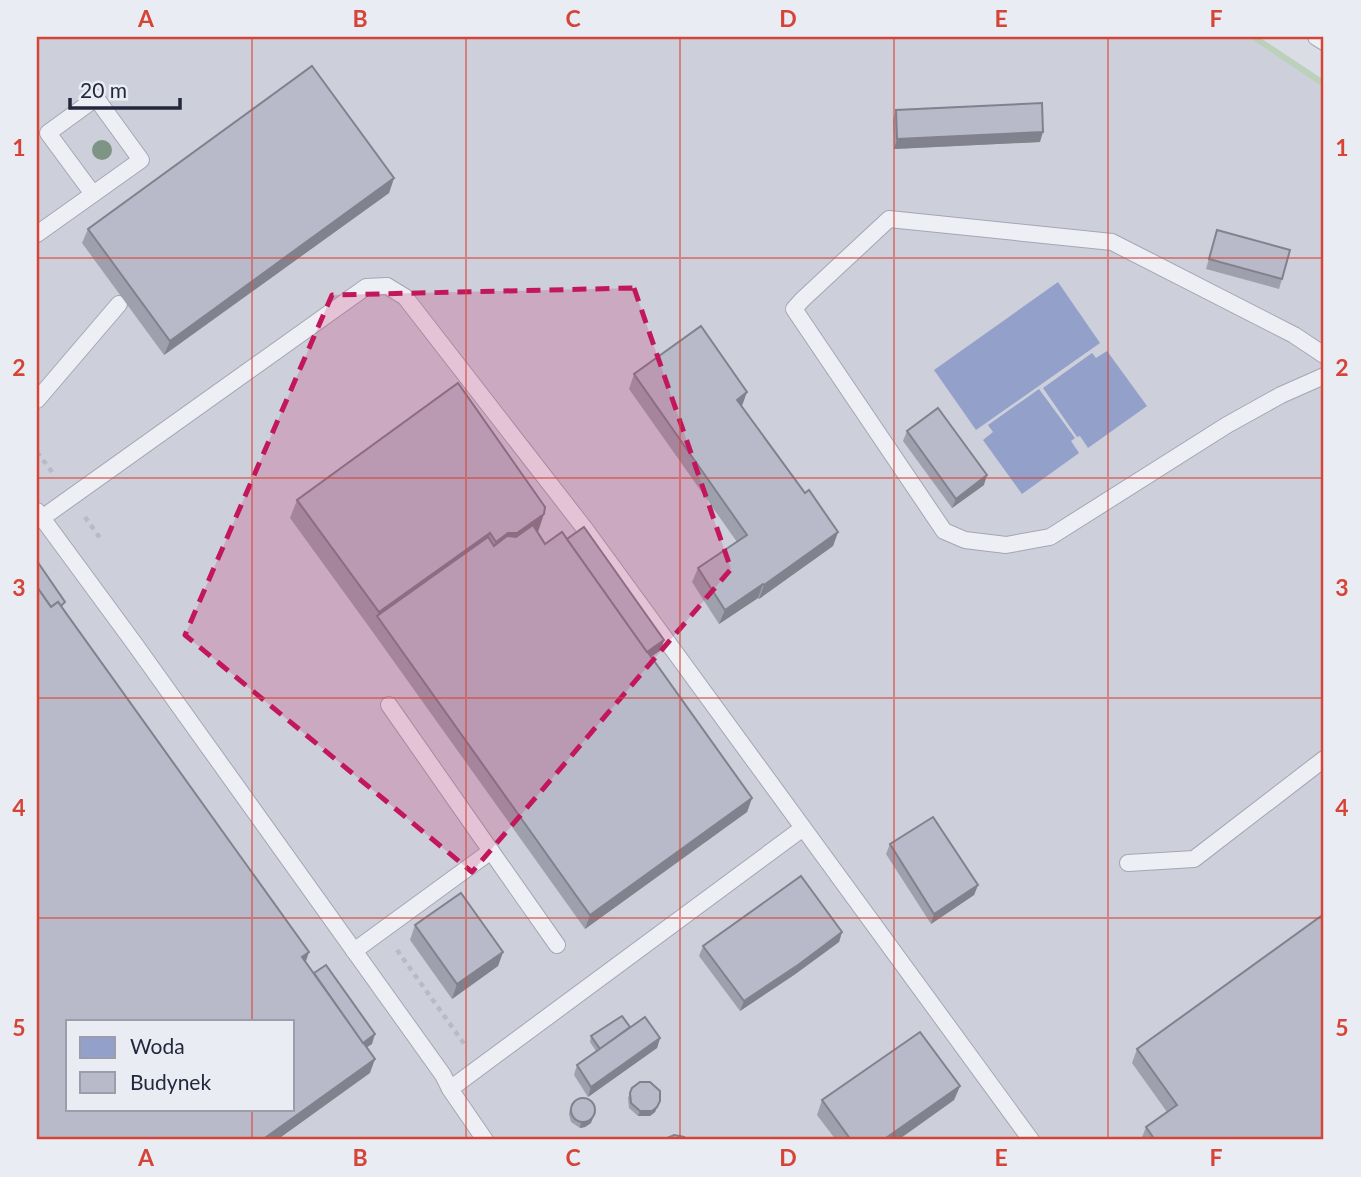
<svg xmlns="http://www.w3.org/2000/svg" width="1361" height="1177" viewBox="0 0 1361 1177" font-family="Lato,sans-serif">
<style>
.built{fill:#cdcfdb;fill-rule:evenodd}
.green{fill:#bcd1bb}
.water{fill:#93a0c9}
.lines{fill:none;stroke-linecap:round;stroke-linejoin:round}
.service-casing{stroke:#a4a6b3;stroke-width:18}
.path{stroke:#b9bac5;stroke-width:4.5;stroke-dasharray:5 5;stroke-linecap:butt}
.service{stroke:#eeeef5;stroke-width:16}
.tree{fill:#7e9484}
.wall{fill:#9ea0ad}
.shaded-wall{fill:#81828d}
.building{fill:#b8bac9;stroke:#81828d;stroke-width:2;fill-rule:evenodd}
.marked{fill:#c2185b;fill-opacity:0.2;stroke:#c2185b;stroke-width:5;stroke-dasharray:14 9;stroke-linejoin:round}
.grid{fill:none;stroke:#d54436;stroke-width:2;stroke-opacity:0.55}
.neatline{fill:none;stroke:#d54436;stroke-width:2.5}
.grid-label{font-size:23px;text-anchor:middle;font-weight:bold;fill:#d54436}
</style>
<rect width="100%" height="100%" fill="#dbdde6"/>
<path class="built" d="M37,37H1248L1324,88V1140H37ZM68,1021H292V1109H68Z"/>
<polygon class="green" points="1248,37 1259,37 1324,80 1324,88"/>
<g class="water">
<polygon points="1058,282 1100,343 976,430 934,370"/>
<polygon points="1107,351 1147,406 1088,448 1080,436 1077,437 1043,388 1092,353 1096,358"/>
<polygon points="1039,389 1075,438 1071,441 1079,453 1022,494 983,440 993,432 988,425"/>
</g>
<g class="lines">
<g class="service-casing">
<g id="service">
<polyline points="1316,37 1324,42"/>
<polyline points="37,234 141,160 96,98 48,133 93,194"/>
<polyline points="1324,355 1294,335 1112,242 889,219 802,300 794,309 944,531 965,540 1006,545 1050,537 1227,425 1281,395 1324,376"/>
<polyline points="37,400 119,304"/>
<polyline points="37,511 134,643 443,1075 450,1089 485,1140"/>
<polyline points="42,518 366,287 387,286 405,297 585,529 1031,1140"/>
<polyline points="491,851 557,945"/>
<polyline points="1128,863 1194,859 1324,759"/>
<polyline points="354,951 491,851 389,705"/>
<polyline points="450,1089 803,828"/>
</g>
</g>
<g class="path">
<polyline points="37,452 55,476"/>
<polyline points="85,517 100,538"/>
<polyline points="397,950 465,1045"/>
</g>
<use href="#service" class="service"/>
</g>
<circle class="tree" cx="102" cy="150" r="10"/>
<g class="wall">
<polygon points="896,110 1040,142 894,149 893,120"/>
<polygon points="394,178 389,193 164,355 82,243 88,229"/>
<polygon points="1217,230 1282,279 1279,289 1206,269"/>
<polygon points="634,374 742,406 805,493 838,532 833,546 759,599 758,598 719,624 692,582 698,568 737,542 629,389"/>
<polygon points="907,431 984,485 952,508 903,441"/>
<polygon points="297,500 538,532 545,544 567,539 664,640 661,650 651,657 752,798 747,812 585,929 372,631 290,518"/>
<polygon points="890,844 978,885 974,895 931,924 886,854"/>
<polygon points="415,925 503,952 498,966 452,999 410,940"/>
<polygon points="842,932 839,942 794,975 740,1011 699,956 703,946"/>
<polygon points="630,1027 660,1038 657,1048 588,1097 574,1075 577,1065 596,1051 590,1042 591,1036"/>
<polygon points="1137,1049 1324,1140 1141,1140 1146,1127 1167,1112 1132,1063"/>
<polygon points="960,1086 954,1100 898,1140 836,1140 817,1115 822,1100"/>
<polygon points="630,1093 660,1101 655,1112 650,1116 638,1116 629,1108 628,1098"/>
<polygon points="570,1108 591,1123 585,1127 580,1128 571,1122 569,1114"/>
</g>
<g class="shaded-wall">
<polygon points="1043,132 1040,142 894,149 897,139"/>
<polygon points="394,178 389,193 164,355 170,341"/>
<polygon points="747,392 742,406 731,414 737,400"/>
<polygon points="987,475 984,485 952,508 956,499"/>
<polygon points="544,514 538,532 489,560 496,542 508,533"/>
<polygon points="838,532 833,546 759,599 764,585"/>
<polygon points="490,533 483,551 377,616 379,612"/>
<polygon points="763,584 758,598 719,624 725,610"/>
<polygon points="664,640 661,650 640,664 644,654"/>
<polygon points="752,798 747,812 585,929 590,915"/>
<polygon points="978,885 974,895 931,924 934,914"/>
<polygon points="842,932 839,942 794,975 740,1011 744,1001"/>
<polygon points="309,952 304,967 302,957"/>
<polygon points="503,952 498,966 452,999 457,984"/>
<polygon points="375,1034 372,1044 356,1055 360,1045"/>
<polygon points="660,1038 657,1048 588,1097 591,1087"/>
<polygon points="375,1059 370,1073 277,1140 262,1140"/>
<polygon points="960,1086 954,1100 898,1140 883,1140"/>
<polygon points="660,1101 655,1112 650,1116 638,1116 640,1111"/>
<polygon points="593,1118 591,1123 585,1127 580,1128 581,1122"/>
</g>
<g class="building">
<polygon points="312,66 394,178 170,341 88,229"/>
<polygon points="1042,103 1043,132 897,139 896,110"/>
<polygon points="1217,230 1290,250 1282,279 1209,259"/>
<polygon points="701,326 747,392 737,400 805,493 809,490 838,532 764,585 763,584 725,610 698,568 747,535 634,374"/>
<polygon points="458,383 545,507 544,514 517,533 508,533 496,542 490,533 379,612 297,500"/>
<polygon points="938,408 987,475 956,499 907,431"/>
<polygon points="533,525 545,544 562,532 752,798 590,915 377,616 488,537 494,546 507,536 516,537"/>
<polygon points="584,527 664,640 647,652 567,539"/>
<polygon points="37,561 65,602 61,606 58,602 51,607 37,587"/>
<path d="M37,587L51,607L58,602L309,952L302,957L375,1059L262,1140H37ZM68,1021H292V1109H68Z"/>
<polygon points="933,817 978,885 934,914 890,844"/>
<polygon points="801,876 842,932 798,965 744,1001 703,946"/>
<polygon points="461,893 503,952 457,984 415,925"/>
<polygon points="1324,914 1324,1140 1155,1140 1146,1127 1177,1105 1137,1049"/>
<polygon points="326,965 375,1034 363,1043 314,973"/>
<polygon points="622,1016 630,1027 600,1049 591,1036"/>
<polygon points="645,1017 660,1038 591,1087 577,1065"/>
<polygon points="920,1032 960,1086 883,1140 851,1140 822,1100"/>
<polygon points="640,1082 650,1082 660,1091 660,1101 657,1107 652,1111 640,1111 631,1103 630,1093 632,1088"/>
<circle cx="583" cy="1110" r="12"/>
<polygon points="674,1135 684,1137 686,1140 663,1140"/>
</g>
<path class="marked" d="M634,288L731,569L472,872L185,635L332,295Z"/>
<path class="grid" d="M252,37V1021M466,37V1140M680,37V1140M894,37V1140M1108,37V1140M37,258H1324M37,478H1324M37,698H1324M37,918H1324M252,1109V1140"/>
<rect width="1361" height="1177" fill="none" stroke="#eaecf4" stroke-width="77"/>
<rect x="66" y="1020" width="228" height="91" fill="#eaecf4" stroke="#9b9dab" stroke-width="2"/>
<rect x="80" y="1037" width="35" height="21" fill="#93a0c9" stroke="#9b9dab" stroke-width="2"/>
<text x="130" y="1054" font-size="21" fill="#24273d">Woda</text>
<rect x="80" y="1072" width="35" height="21" fill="#b8bac9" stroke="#9b9dab" stroke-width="2"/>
<text x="130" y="1090" font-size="21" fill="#24273d">Budynek</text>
<path d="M70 98v10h110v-10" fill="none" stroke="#24273d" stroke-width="3.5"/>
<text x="80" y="98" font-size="21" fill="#24273d" stroke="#eaecf4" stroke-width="5" paint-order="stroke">20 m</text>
<rect x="38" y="38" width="1284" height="1100" class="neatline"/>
<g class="grid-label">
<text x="146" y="27">A</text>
<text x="360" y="27">B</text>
<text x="573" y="27">C</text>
<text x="788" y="27">D</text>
<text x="1001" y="27">E</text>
<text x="1216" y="27">F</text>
<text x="19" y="156">1</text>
<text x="1342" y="156">1</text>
<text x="19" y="376">2</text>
<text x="1342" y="376">2</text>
<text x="19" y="596">3</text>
<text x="1342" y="596">3</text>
<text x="19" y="816">4</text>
<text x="1342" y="816">4</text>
<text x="19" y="1036">5</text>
<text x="1342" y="1036">5</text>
<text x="146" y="1166">A</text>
<text x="360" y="1166">B</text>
<text x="573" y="1166">C</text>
<text x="788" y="1166">D</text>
<text x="1001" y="1166">E</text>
<text x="1216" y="1166">F</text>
</g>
</svg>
